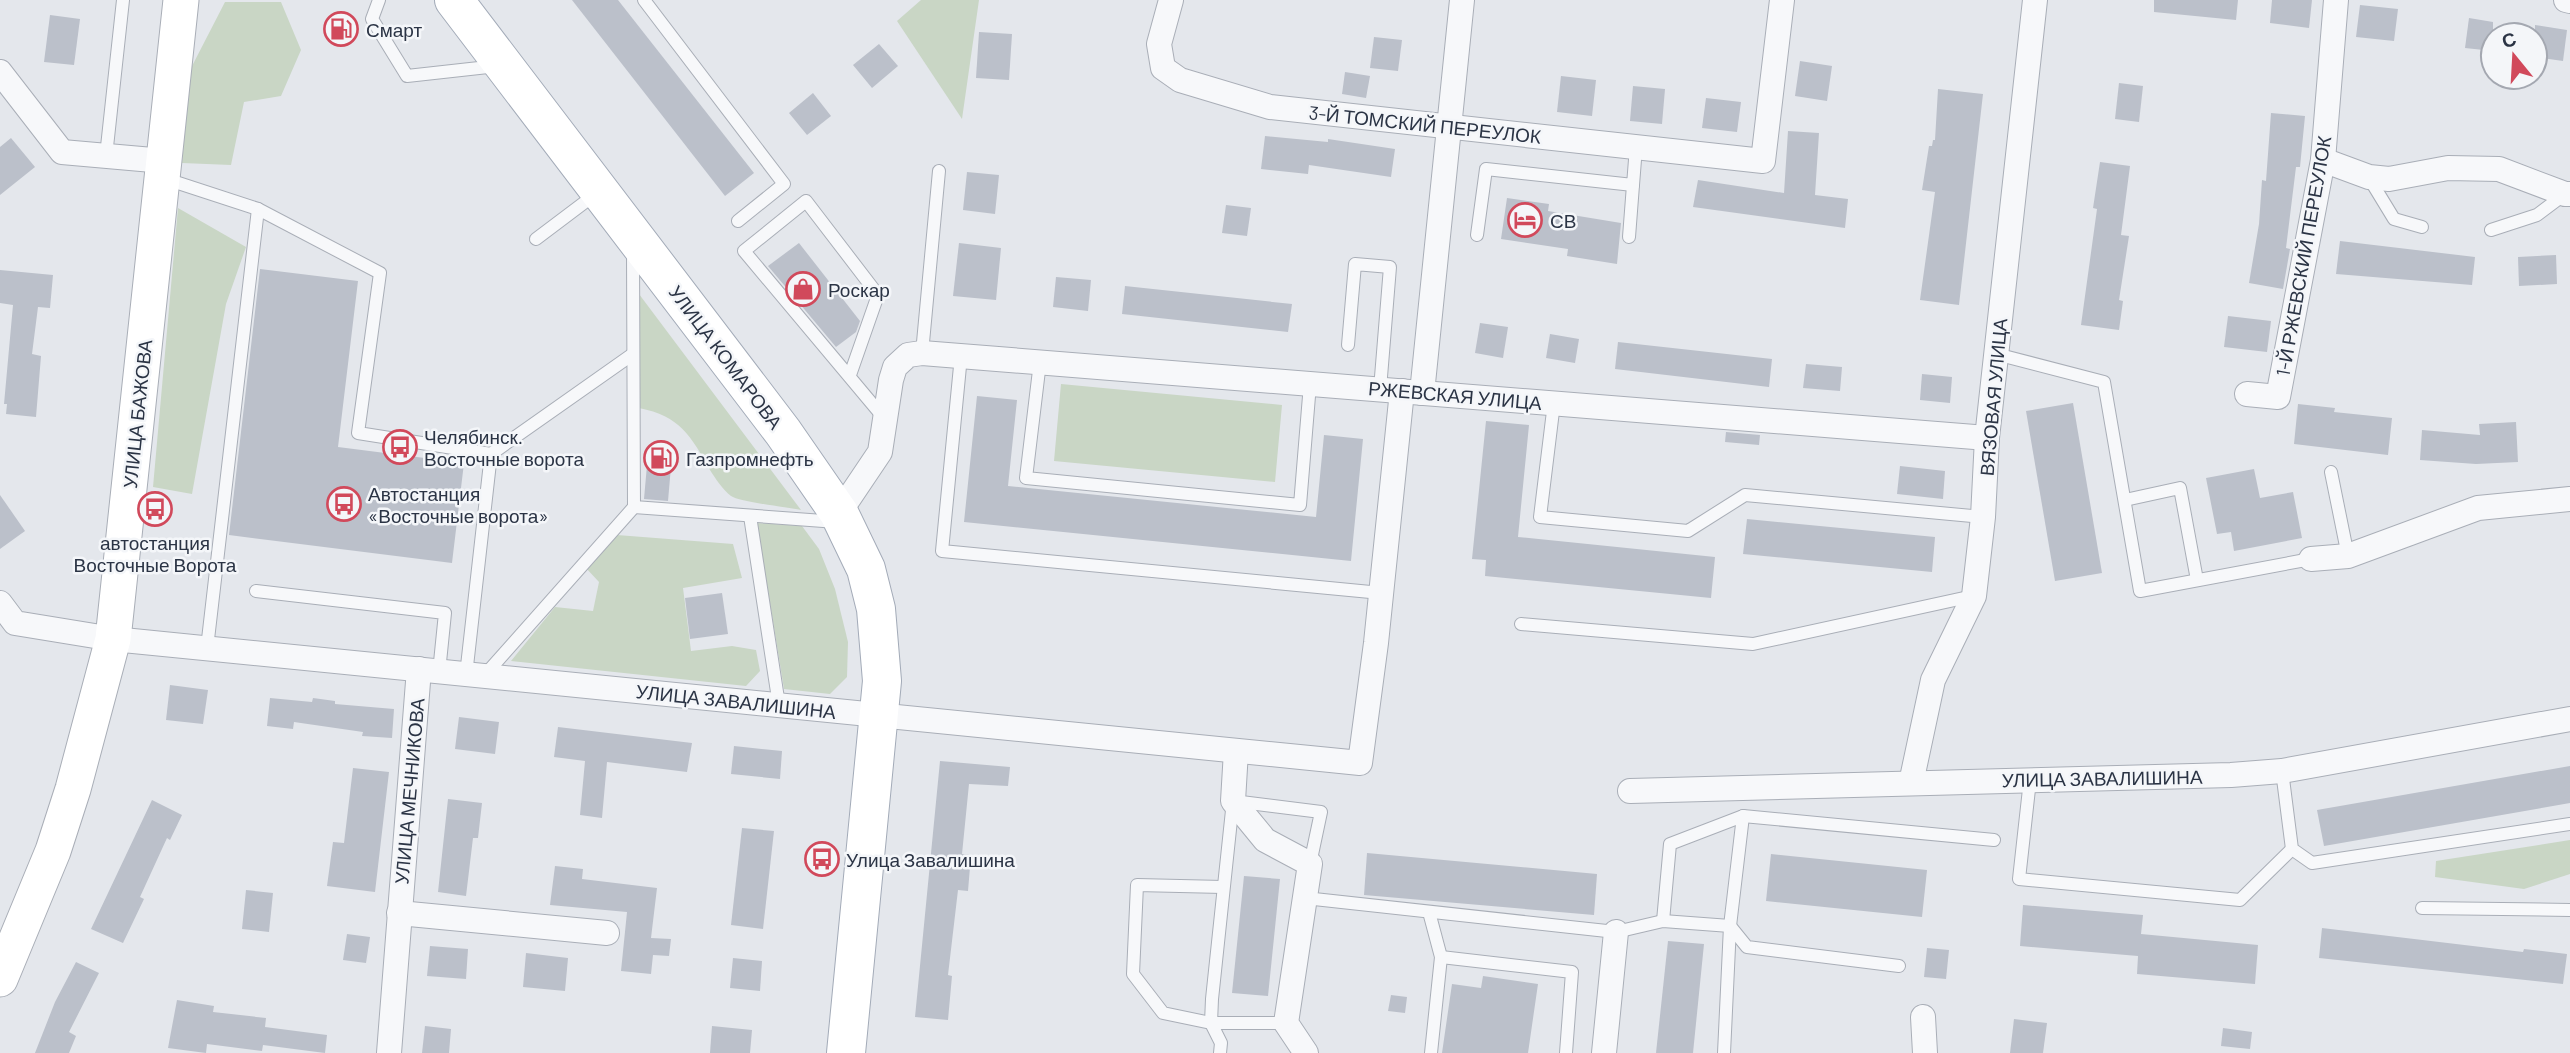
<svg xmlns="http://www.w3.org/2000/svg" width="2570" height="1053" viewBox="0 0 2570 1053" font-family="Barlow,sans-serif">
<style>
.green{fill:#c9d6c5}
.building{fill:#bbc0ca}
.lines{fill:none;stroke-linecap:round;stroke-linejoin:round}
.lane-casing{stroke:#a9aeb7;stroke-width:14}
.street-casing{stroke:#a9aeb7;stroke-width:26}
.secondary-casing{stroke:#a9aeb7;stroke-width:37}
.primary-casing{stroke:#a3abb8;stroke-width:40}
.lane{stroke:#f7f8fa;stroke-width:12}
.street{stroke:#f7f8fa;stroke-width:24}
.secondary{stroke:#fff;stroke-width:35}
.primary{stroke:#fff;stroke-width:38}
.labels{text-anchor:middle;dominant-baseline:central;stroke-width:5;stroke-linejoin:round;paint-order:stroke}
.poi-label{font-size:19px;fill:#2b3445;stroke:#f4f6f9;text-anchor:start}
.street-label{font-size:19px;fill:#2b3445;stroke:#f4f6f9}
</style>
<rect width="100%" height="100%" fill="#e4e7ec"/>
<g class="green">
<polygon points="921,0 979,0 962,119 897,21"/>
<polygon points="225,2 281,2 301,50 281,96 244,102 231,165 182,163 191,68"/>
<polygon points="178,208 246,247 226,304 192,494 153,487"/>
<path d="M636,290L801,510C787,507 739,502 731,496C723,490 715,478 710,470C691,436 680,416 639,408Z"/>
<polygon points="1061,384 1282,405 1275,482 1054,461"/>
<polygon points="757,523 802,526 819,549 835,589 848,642 847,677 830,694 784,689"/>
<polygon points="617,535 733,544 742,578 683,588 691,651 732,646 756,650 760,671 746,686 511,661 555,607 593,611 599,582 586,568"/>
<polygon points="2570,840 2570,874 2524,889 2435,877 2436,861"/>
</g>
<g class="building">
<polygon points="572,0 618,0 754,173 725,196"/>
<polygon points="2154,0 2238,0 2236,20 2154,12"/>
<polygon points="2272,0 2312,0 2309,28 2270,23"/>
<polygon points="2360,5 2398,9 2394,41 2356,37"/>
<polygon points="50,15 80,19 74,65 44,62"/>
<polygon points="2469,18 2493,22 2493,51 2465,48"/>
<polygon points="2535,25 2567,30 2563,61 2535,57"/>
<polygon points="979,32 1012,34 1009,80 976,78"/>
<polygon points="1374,37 1402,40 1398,71 1370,68"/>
<polygon points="879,44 898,66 872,88 853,65"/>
<polygon points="1800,61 1832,66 1827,101 1795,96"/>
<polygon points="1345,72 1370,76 1366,98 1342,94"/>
<polygon points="1561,76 1596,80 1592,116 1557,112"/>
<polygon points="2119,83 2143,86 2139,122 2115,119"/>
<polygon points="1633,86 1665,89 1662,124 1630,121"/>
<polygon points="1938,89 1983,94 1959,305 1920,300 1935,192 1922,190 1929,146 1932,146 1933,140 1935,140"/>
<polygon points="813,93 831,116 807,135 789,113"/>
<polygon points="1706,98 1741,102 1737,132 1702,128"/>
<polygon points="2271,113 2305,116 2300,167 2296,167 2286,248 2290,249 2283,289 2249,283 2259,224 2262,180 2266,181"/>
<polygon points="1788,131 1819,133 1815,195 1848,199 1845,228 1693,207 1698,180 1784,193"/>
<polygon points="1265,136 1328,142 1328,139 1395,149 1391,177 1309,165 1308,174 1261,169"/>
<polygon points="11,138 35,167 0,195 0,147"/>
<polygon points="2100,162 2130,166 2121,235 2129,236 2119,300 2123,301 2119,330 2081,325 2097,209 2093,208"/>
<polygon points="967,172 999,175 995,214 963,210"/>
<polygon points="1507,198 1549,204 1548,211 1621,223 1617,264 1567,256 1568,249 1501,239"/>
<polygon points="1226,205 1251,208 1247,236 1222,233"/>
<polygon points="2340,241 2475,257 2472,285 2336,274"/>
<polygon points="799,243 860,321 856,332 836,347 768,266"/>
<polygon points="959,243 1001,248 996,300 953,296"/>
<polygon points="2556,255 2557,284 2519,286 2518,257"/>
<polygon points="260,269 358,281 338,447 464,463 452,563 229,535"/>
<polygon points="0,270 53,275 50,308 38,307 32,354 41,356 36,417 6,414 7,404 4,404 13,305 0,303"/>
<polygon points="1056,277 1091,280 1088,311 1053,307"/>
<polygon points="1125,286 1292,304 1288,332 1122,314"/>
<polygon points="2228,316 2271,321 2267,352 2224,347"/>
<polygon points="1480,323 1508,327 1503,358 1475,353"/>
<polygon points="1550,334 1579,339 1575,363 1546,358"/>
<polygon points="1618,342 1772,359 1769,387 1615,369"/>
<polygon points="1806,364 1842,367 1840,391 1803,388"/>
<polygon points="1922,374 1952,377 1950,403 1920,400"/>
<polygon points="977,396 1017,400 1008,486 1316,517 1324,435 1363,439 1351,561 964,522"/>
<polygon points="2073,403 2102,573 2055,581 2026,411"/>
<polygon points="2298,404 2335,408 2334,412 2392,418 2388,455 2294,444"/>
<polygon points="1486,421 1529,425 1518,537 1715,557 1711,598 1485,576 1486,560 1472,559"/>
<polygon points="2516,422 2518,462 2476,464 2420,460 2422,430 2480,435 2479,424"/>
<polygon points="1726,432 1760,435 1759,445 1725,442"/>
<polygon points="648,454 672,455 668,501 644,499"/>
<polygon points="1900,466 1945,471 1943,499 1897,494"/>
<polygon points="2254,469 2260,498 2293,492 2302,538 2234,551 2231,532 2217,534 2206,478"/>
<polygon points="0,495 25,531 0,549"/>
<polygon points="1747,519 1935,537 1932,572 1743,554"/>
<polygon points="722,593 728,634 690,639 685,598"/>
<polygon points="170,685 208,690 203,724 166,720"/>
<polygon points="270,698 312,702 313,698 335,701 335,704 394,709 392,738 362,736 363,732 294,722 293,729 267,726"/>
<polygon points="459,717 499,722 495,754 455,749"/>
<polygon points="558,727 692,743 687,772 607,762 602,818 580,815 585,761 554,757"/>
<polygon points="734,746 782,751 780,779 731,774"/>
<polygon points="940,761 1010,767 1008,786 969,784 962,854 971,855 968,891 958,890 948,975 952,976 948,1020 915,1017"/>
<polygon points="2570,766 2570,803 2324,846 2317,810"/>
<polygon points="353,768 389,772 375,892 327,886 333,842 344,843"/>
<polygon points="448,799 482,803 478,838 473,838 466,896 438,892"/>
<polygon points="152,800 182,815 170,840 167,838 140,897 144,899 123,943 91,929"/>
<polygon points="742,828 774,831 763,929 731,925"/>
<polygon points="1367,853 1597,874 1594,915 1364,895"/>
<polygon points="1771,854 1927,870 1922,917 1766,901"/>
<polygon points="555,866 583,869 582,879 657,888 651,938 671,939 669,956 653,955 651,974 621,971 627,912 550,905"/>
<polygon points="1244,876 1280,879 1268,996 1232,993"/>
<polygon points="246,890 273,893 269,932 242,929"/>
<polygon points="2023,905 2143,915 2141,934 2258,945 2255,984 2137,974 2138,956 2020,946"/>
<polygon points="2322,928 2523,952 2524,949 2567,954 2563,984 2319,958"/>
<polygon points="347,934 370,937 366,963 343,960"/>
<polygon points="1668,941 1704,944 1693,1053 1656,1053"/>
<polygon points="430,946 468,949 466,979 427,976"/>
<polygon points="1927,948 1949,950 1946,979 1924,977"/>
<polygon points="526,953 568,958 565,991 523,987"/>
<polygon points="733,958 762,961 760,991 730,988"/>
<polygon points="76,962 99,973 69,1032 76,1036 69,1053 35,1053 55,1002"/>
<polygon points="1483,976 1538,984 1528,1053 1442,1053 1452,984 1481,988"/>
<polygon points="1391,995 1407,997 1405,1013 1388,1011"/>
<polygon points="177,1000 214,1006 213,1012 266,1018 265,1027 327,1035 325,1053 263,1045 262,1051 207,1044 206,1053 168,1048"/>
<polygon points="2014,1019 2047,1023 2043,1053 2010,1053"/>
<polygon points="425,1026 451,1029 449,1053 422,1053"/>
<polygon points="712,1026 752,1030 750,1053 710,1053"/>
<polygon points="2223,1028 2252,1032 2250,1049 2221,1046"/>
</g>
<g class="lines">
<g class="lane-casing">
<g id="lane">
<polyline points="379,0 372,19 407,76 497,66"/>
<polyline points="644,0 784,184 738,221"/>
<polyline points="106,156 123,0"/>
<polyline points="2369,178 2394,219 2422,227"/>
<polyline points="166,179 258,209 380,273 358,433 491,454 466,675"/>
<polyline points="2491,230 2537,215 2565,194"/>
<polyline points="1477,235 1486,169 1633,185 1636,147"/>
<polyline points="1629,237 1633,185"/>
<polyline points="536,239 597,193"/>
<polyline points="633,253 634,507 837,522"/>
<polyline points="1348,345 1355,264 1390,267 1380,389"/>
<polyline points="922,353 939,171"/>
<polyline points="1996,354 2104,382 2140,591 2311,559"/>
<polyline points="961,356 942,551 1381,593"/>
<polyline points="1040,362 1026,478 1300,505 1310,384"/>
<polyline points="850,375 878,295 806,201 744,251 884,418"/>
<polyline points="1554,403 1540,517 1688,531 1745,495 1983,517"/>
<polyline points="491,454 633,354"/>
<polyline points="2331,472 2348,556"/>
<polyline points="2125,500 2180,488 2197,580"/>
<polyline points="750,516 779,705"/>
<polyline points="256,591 445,613 439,672"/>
<polyline points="1521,624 1753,644 1973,596"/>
<polyline points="207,648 258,209"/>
<polyline points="484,676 634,507"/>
<polyline points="2282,771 2292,849 2312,863 2570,824"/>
<polyline points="2030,780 2019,879 2240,900 2292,849"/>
<polyline points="1223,887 1137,885 1133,974 1163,1013 1211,1023 1286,1023"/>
<polyline points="1305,898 1616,932 1663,921 1730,926 1747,947 1899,966"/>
<polyline points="2422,908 2570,910"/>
<polyline points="1429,912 1441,957 1431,1053"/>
<polyline points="1663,921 1670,844 1743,816 1994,840"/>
<polyline points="1441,957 1572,972 1566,1053"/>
<polyline points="1220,1053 1221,1043 1211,1023 1212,999 1233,801 1321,812 1310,864"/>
<polyline points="1724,1053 1730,926 1743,816"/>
</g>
</g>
<g class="street-casing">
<g id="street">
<polyline points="1171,0 1159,44 1163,68 1180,80 1270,107 1763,161 1782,0"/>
<polyline points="2566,0 2570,1"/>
<polyline points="0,72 62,152 164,161"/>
<polyline points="2323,160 2369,177 2389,179 2448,168 2499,169 2565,194 2570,194"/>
<polyline points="1422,393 1462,0"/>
<polyline points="2247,394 2278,397 2323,160 2336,0"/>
<polyline points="839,513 880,452 891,380 895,367 908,355 922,353 1987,438"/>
<polyline points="2311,559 2348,556 2478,508 2570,499"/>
<polyline points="0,603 15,623 113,639 1360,763 1376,643 1402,391"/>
<polyline points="1236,751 1233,801 1265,840 1310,864 1286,1023 1306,1053"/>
<polyline points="1911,783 1933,680 1974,596 1983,517 1987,438 2035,0"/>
<polyline points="1630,791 2231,775 2282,771 2570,719"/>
<polyline points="399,913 607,933"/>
<polyline points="1923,1017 1925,1053"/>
<polyline points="389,1053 419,669"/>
<polyline points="1604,1053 1616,932"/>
</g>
</g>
<g class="secondary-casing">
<polyline id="secondary" points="0,979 53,851 73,789 113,639 181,0"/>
</g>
<g class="primary-casing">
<polyline id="primary" points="454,0 783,432 839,513 866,569 876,609 882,681 846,1053"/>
</g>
<use href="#lane" class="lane"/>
<use href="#street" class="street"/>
<use href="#secondary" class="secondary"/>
<use href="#primary" class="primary"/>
</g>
<defs>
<g id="fuel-ring" transform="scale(1.75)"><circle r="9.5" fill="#f4f6f9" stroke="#d1495b" stroke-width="1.5"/><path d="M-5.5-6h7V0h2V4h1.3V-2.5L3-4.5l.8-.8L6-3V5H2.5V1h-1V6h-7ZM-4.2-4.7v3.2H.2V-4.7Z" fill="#d1495b"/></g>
<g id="hotel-ring" transform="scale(1.75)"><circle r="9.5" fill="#f4f6f9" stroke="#d1495b" stroke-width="1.5"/><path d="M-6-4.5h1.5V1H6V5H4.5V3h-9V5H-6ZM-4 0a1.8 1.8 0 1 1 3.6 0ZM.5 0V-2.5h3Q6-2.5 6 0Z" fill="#d1495b"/></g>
<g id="shop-ring" transform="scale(1.75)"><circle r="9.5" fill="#f4f6f9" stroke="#d1495b" stroke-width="1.5"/><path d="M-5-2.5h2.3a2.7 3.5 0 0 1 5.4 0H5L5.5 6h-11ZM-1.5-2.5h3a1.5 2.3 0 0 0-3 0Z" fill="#d1495b"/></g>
<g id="bus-ring" transform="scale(1.75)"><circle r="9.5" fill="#f4f6f9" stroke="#d1495b" stroke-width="1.5"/><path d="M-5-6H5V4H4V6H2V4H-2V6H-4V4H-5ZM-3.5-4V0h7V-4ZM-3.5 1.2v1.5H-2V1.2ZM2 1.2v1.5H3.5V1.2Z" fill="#d1495b"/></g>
</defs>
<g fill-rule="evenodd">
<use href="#fuel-ring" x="341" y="29"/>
<use href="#hotel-ring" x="1525" y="220"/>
<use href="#shop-ring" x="803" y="289"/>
<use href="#bus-ring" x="400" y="447"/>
<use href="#fuel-ring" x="661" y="458"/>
<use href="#bus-ring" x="344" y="504"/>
<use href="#bus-ring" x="155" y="509"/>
<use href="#bus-ring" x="822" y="859"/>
</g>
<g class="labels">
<g class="poi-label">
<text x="366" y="29">Смарт</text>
<text x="1550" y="220">СВ</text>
<text x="828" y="289">Роскар</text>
<text x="424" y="436">Челябинск.<tspan x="424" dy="22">Восточные ворота</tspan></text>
<text x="686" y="458">Газпромнефть</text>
<text x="368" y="493">Автостанция<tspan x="368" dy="22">«Восточные ворота»</tspan></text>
<text x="155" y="542" text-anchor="middle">автостанция<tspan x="155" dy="22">Восточные Ворота</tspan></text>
<text x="846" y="859">Улица Завалишина</text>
</g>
<g class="street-label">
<text transform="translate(1425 124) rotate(6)">3-Й ТОМСКИЙ ПЕРЕУЛОК</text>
<text transform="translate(2303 256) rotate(-80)">1-Й РЖЕВСКИЙ ПЕРЕУЛОК</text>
<text transform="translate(726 357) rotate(53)">УЛИЦА КОМАРОВА</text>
<text transform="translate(1455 395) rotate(5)">РЖЕВСКАЯ УЛИЦА</text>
<text transform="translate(1993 397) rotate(-85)">ВЯЗОВАЯ УЛИЦА</text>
<text transform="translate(137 414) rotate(-84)">УЛИЦА БАЖОВА</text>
<text transform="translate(736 701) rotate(6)">УЛИЦА ЗАВАЛИШИНА</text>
<text transform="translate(2102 778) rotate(-1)">УЛИЦА ЗАВАЛИШИНА</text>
<text transform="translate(409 791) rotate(-85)">УЛИЦА МЕЧНИКОВА</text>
</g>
</g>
<g transform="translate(2514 56) rotate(342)"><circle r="33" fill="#f4f6f9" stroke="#a4a8b1" stroke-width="2"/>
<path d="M0-5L12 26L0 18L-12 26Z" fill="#d1495b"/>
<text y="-10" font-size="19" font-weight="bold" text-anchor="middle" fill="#2b3445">С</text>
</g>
</svg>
